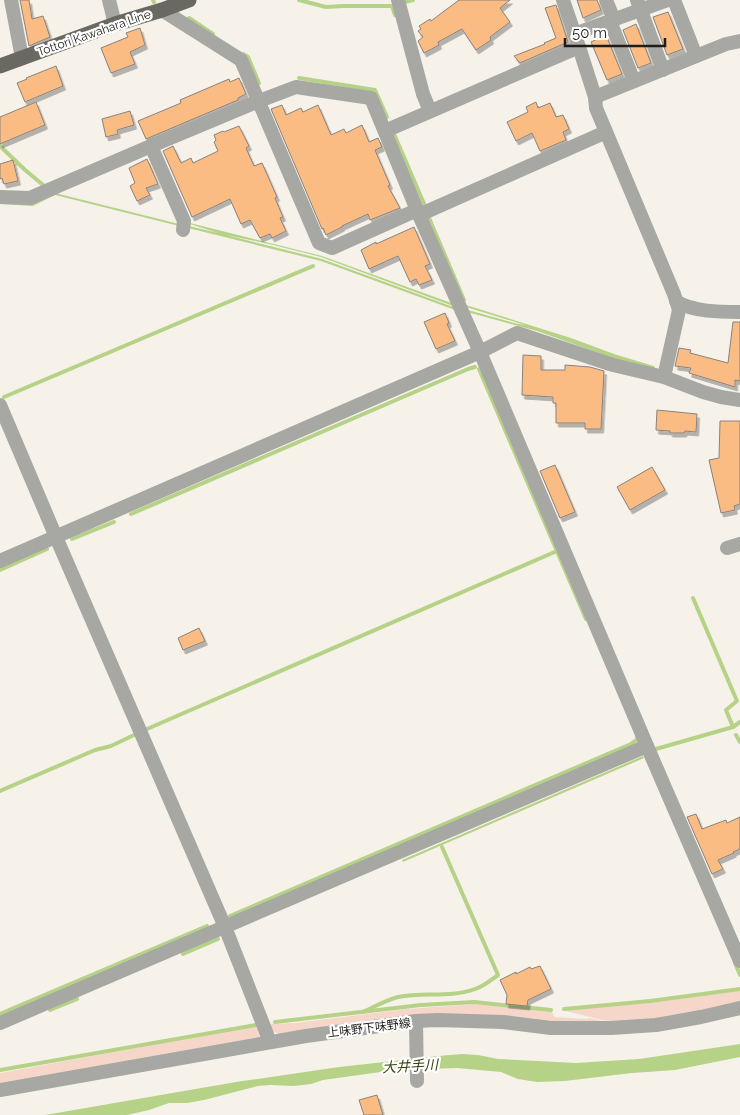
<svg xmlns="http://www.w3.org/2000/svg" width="740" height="1115" viewBox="0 0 740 1115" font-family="Raleway,'Noto Sans JP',sans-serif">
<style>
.green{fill:#f6d6c9}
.water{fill:#b6d287}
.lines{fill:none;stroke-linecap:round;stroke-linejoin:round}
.stream{stroke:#b6d287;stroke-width:4}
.building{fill:#fabc82;stroke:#89827d;filter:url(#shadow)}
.minor{stroke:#a7a7a3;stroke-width:14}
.primary{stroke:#696962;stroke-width:15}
.labels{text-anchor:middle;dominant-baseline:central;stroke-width:4.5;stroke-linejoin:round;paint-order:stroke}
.street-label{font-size:12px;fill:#1f1d1a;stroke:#fff}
.water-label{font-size:14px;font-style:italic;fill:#304009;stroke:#fff}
</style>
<defs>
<filter id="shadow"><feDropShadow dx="2.5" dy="4" stdDeviation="0" flood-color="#0004"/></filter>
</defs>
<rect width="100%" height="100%" fill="#f6f2ea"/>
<g class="green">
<polygon points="740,990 740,1005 645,1022 618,1022 602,1020 562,1010 659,1001"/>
<polygon points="474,1004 552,1011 554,1017 587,1019 589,1018 606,1022 607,1025 467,1015 280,1035 271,1030 267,1024 295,1023 407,1009"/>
<polygon points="262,1025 261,1038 0,1087 0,1073"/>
</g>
<g class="water">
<polygon points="55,193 179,224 179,226 55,195 33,206 0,204 0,202"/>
<polygon points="190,223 322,256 454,304 453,306 321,257 269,244 226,235 322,259 456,308 455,310 321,261 188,228 189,226 218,233 190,224"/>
<polygon points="466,305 571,338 614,354 613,358 537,331 467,312 468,310 514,323 525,325 466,307"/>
<polygon points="643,756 644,758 403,862 402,860"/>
<polygon points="740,1044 740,1057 675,1070 632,1073 565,1081 537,1082 518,1079 501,1072 457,1068 395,1070 323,1080 311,1084 294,1086 270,1085 258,1086 204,1100 187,1103 169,1103 149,1110 127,1115 45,1115 236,1082 339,1067 438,1056 462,1054 478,1055 498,1059 576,1063 639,1059"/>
</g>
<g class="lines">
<g class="stream">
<polyline points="153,0 154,2"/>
<polyline points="299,0 326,7 343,6 392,6 395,15"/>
<polyline points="405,2 413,0"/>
<polyline points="189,18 213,34"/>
<polyline points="243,54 248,57 259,83"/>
<polyline points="299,78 375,90 387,117"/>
<polyline points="394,134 425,206"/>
<polyline points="0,146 24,169 43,185"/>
<polyline points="429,218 464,300"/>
<polyline points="610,355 653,368"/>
<polyline points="479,369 586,619"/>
<polyline points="4,397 313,266"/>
<polyline points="131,514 468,369 475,367"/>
<polyline points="72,539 114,522"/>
<polyline points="0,570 47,549"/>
<polyline points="693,598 737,701 726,710 733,727"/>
<polyline points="147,729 557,551"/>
<polyline points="736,735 740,742"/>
<polyline points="656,749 733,727 740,722"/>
<polyline points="0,791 95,750 111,746 134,735"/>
<polyline points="230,916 631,744 638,739 637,736"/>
<polyline points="183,954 218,939"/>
<polyline points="735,963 740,975"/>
<polyline points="564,1009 650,1001 740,989"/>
<polyline points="50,1010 77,999"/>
<path d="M363,1012C374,1007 386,1000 398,997C424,992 451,998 475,989C484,986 491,980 498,975L442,847"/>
<polyline points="0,1014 207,926"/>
<polyline points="275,1022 421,1005 474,1002 551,1010"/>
<polyline points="0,1070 256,1025"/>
</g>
</g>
<g class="building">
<polygon points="20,0 29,0 32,19 43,16 50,37 29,46"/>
<polygon points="459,0 510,0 500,8 510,22 490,37 491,40 476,50 462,29 438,42 439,45 424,53 418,41 423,37 418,31 421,29 419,26 430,19 431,21"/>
<polygon points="577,0 597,0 601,10 583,18"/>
<polygon points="556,5 568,42 520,63 514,56 545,44 544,43 556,38 545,8"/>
<polygon points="668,12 683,49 667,55 653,17"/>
<polygon points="636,24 651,63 638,68 623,30"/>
<polygon points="140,28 145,45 130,52 135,64 111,73 101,48 128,37 126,33"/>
<polygon points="606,35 622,74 607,80 591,42"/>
<polygon points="56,66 63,86 25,102 17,83 27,79 26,78"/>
<polygon points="239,78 246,94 238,98 238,100 146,139 138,121 181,103 180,100 229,79 230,82"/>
<polygon points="36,102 45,125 0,144 0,117"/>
<polygon points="536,102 538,108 550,103 556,117 563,115 569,129 563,132 566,140 540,151 532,133 516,141 507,122 528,112 526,107"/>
<polygon points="282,105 286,115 301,108 303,112 318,105 331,135 344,129 346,133 362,125 369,142 378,138 382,147 375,150 390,185 388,186 400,208 370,220 368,214 342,226 342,227 326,235 323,228 322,229 271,109"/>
<polygon points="130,111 134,125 117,130 118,134 106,137 102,119"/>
<polygon points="239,126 249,146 246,148 254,166 262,163 277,197 275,198 283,217 280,218 286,231 272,238 270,234 260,238 250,220 241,224 230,199 192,217 163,151 173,146 181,163 191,158 193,163 218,151 214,142 216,140 214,135 223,131 224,132"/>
<polygon points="147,159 158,184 146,188 150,195 137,201 130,186 135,183 129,168"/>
<polygon points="13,160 18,181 4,184 2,178 0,179 0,164"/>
<polygon points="414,227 430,264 425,266 432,280 419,285 416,279 410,282 398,256 369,269 361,250 376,242 376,244"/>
<polygon points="445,313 449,323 447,324 455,341 436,349 424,322"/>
<polygon points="733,322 740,322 740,381 735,380 735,387 689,373 691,368 675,366 679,348 691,350 690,353 728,363"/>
<polygon points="523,355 541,356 541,370 565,370 565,365 590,367 604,371 601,429 585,429 585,423 556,423 556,403 553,403 553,397 522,395"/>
<polygon points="657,410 697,414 696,432 685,431 684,433 670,433 670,431 656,430"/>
<polygon points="720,421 740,421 740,504 734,506 735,510 721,513 709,460 719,458"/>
<polygon points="555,465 575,512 560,518 540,471"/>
<polygon points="652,467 665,490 630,510 617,487"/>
<polygon points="199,628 205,641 183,650 178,638"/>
<polygon points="696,814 702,829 726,820 727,823 740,817 740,849 733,852 734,853 718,860 723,869 712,874 687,817"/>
<polygon points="540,966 551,989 528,1000 527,1006 506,1004 507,995 500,980 516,972 516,974 530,967 531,969"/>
<polygon points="377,1095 383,1115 364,1115 359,1100"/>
</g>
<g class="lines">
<g class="minor">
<polyline points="11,0 22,58"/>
<polyline points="109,0 115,24"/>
<polyline points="398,0 423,94 430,111"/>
<polyline points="606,0 614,20"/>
<polyline points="637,0 663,70"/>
<polyline points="674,0 696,56"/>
<polyline points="162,10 241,60 319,243 332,248 417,210"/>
<polyline points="610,21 634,81"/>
<polyline points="574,34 668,0"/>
<polyline points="579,47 595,97 596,108 674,294 679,310 664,377"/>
<polyline points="595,97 726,44 740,41"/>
<polyline points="385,131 579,47 563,0"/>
<polyline points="151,146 184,221 183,230"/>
<polyline points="0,197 30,198 151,146 259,101 296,87 371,98 419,215 480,352 647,746 740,961"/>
<polyline points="419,215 606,132"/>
<path d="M676,301C692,312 721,312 740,312"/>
<polyline points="0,405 56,537 225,927 270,1042"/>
<polyline points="727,548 740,544"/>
<polyline points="0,561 480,352 517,333 613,365 664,377 703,392 721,397 740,400"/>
<polyline points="416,1021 417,1081"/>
<polyline points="0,1023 647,746"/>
<polyline points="0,1090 306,1036 416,1021 437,1020 503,1022 551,1028 611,1028 656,1025 701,1017 740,1008"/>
</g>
<polyline class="primary" points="0,66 115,24 162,10 189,0"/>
</g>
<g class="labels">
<g class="street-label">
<text transform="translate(94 33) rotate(-19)">Tottori Kawahara Line</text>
<text transform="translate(369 1028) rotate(-7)">上味野下味野線</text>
</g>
<g class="water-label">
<text transform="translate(410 1066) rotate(-3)">大井手川</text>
</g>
</g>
<path d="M565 38v8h100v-8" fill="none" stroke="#1f1d1a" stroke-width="2.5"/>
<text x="572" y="38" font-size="15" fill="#1f1d1a" stroke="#ffffff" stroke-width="4" paint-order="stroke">50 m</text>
</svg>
